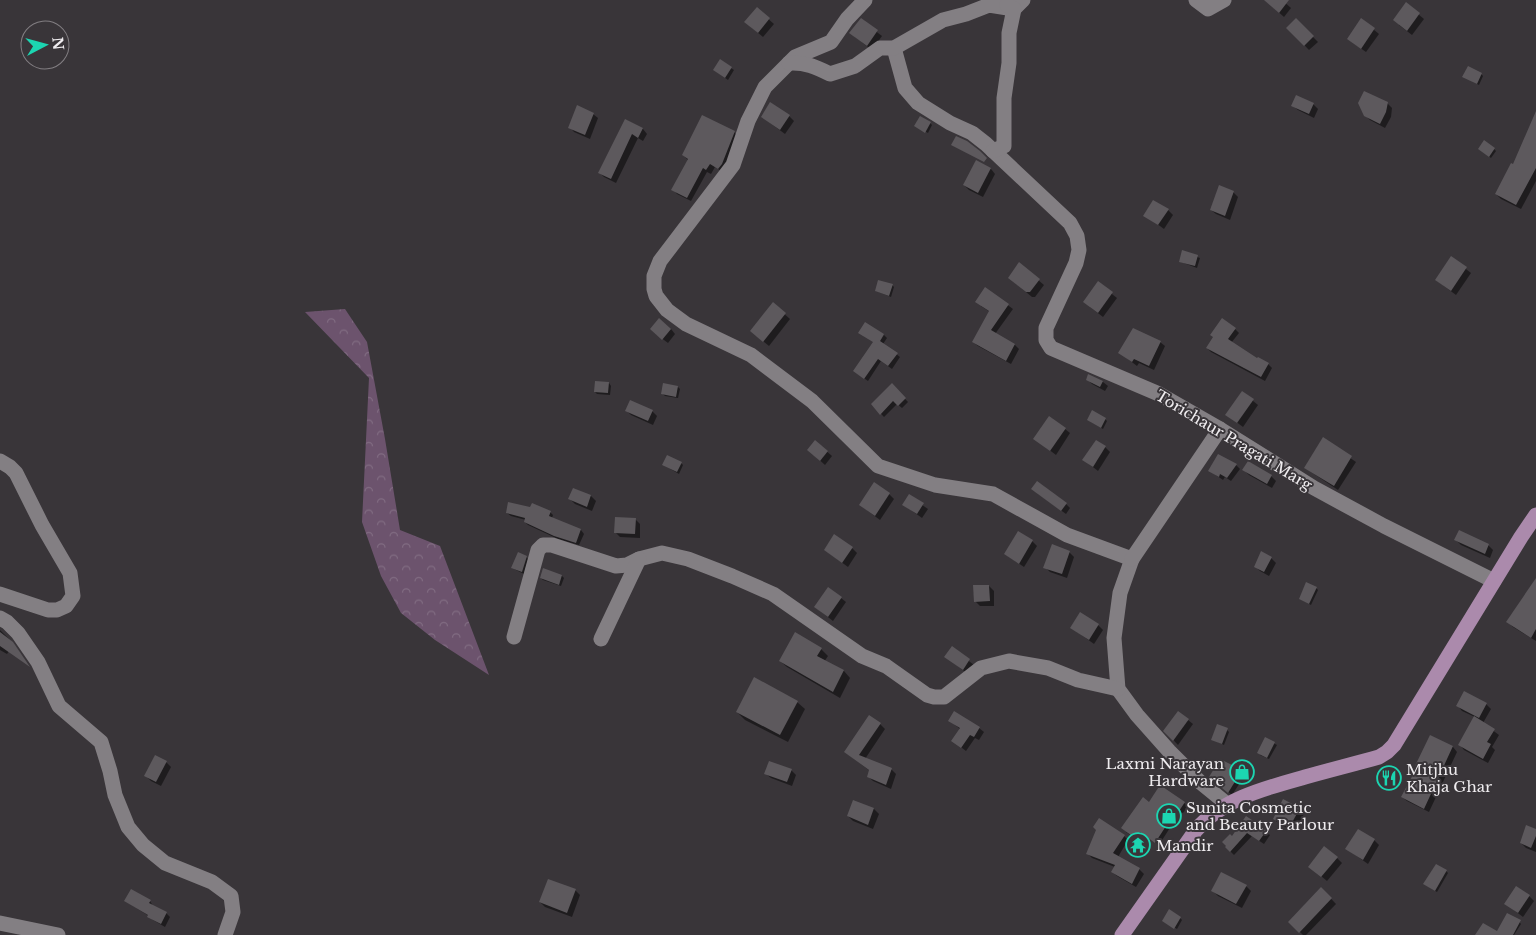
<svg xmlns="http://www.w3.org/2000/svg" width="1536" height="935" viewBox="0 0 1536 935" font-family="'Libre Baskerville',serif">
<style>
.forest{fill:url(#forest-crowns)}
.shadow{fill:#0007}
.building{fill:#5d595d}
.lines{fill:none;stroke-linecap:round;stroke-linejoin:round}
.minor{stroke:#837f83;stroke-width:15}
.major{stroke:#ab8aac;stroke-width:15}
.labels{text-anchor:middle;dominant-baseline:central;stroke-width:4;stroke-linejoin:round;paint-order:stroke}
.street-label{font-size:15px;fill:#efecef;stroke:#393539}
.poi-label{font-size:15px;fill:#efecef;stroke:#393539;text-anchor:start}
</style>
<defs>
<pattern id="forest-crowns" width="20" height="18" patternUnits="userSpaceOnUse" patternTransform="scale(1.25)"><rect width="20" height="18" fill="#6c536d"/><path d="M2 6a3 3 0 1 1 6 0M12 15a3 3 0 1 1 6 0" fill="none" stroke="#816c82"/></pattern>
</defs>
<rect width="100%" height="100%" fill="#393539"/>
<polygon class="forest" points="345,309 367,342 385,439 400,530 440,546 489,675 435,640 401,613 381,576 362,522 369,378 305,312"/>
<g class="shadow">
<polygon points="1265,0 1282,0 1291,8 1284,17"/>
<polygon points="1406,4 1424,19 1412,35 1399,25"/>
<polygon points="757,9 774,24 763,37 751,27"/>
<polygon points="861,20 882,36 872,50 855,37"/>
<polygon points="1296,20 1318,42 1309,50 1288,28"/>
<polygon points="1362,20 1379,34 1366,52 1353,43"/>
<polygon points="720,61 734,70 728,80 714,70"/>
<polygon points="1481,74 1483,76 1479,85 1466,78"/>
<polygon points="1387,103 1392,108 1391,117 1385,128 1370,120 1365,115"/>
<polygon points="1313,104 1318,109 1314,118 1298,110 1293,106"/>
<polygon points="593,114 598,118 590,139 574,132 570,127"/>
<polygon points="789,116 794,121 785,134 762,117"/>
<polygon points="626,120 643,129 647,134 643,141 638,138 616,183 604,177 599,172"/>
<polygon points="930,123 932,125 928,133 916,126"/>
<polygon points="1536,131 1536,181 1521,209 1501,199 1496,194"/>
<polygon points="734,132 738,137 723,172 715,167 711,174 707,172 691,201 677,194 673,189 688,160 683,155"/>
<polygon points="1494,149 1496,151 1491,158 1482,151"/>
<polygon points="977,162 991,169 995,174 983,197 969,190 964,185"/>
<polygon points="1233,192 1238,197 1230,220 1216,214 1211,210"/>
<polygon points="1168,210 1173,215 1164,229 1145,215"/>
<polygon points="1183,252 1200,258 1197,268 1181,262"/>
<polygon points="1452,258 1471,273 1456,295 1436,280"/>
<polygon points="1019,264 1044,285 1035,297 1032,297 1014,282"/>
<polygon points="1098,283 1117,298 1103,317 1090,307"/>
<polygon points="892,285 894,287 891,297 876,291"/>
<polygon points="986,289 1013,309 995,334 1015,345 1019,349 1011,364 978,346 973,342 990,312 981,306"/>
<polygon points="773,304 790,319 769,346 757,336"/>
<polygon points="671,329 675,334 668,343 656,334"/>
<polygon points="1235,329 1239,333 1231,343 1257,360 1268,364 1272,368 1265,381 1211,352 1207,348"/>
<polygon points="884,335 887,338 883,344 900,357 892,369 881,361 868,381 858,374"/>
<polygon points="1160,342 1165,346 1154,370 1139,363 1137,366 1120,353"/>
<polygon points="1087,379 1103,382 1108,386 1105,391 1092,384"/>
<polygon points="609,383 611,386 610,395 597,394 595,392"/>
<polygon points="892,385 908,402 902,408 897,404 884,417 872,404"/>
<polygon points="678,387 680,389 678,398 665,396 663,394"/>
<polygon points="1242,392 1258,405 1243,427 1227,415"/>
<polygon points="626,410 652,411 657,416 653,425 631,415"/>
<polygon points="1105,419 1107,421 1103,429 1091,422"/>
<polygon points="1065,429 1070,433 1056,455 1035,439"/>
<polygon points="1323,439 1356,462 1338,490 1305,468"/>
<polygon points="816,442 832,456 825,465 814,455"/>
<polygon points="1105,447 1110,452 1098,471 1084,460"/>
<polygon points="681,463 683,465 679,474 664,465"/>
<polygon points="1236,465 1240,469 1231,481 1225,477 1223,480 1210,471"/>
<polygon points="1244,470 1271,476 1276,481 1272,488 1249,475"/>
<polygon points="574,489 591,496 596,501 592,511 575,504 570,499"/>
<polygon points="1037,493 1066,504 1070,508 1066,514"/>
<polygon points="889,494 894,499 880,520 860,505"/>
<polygon points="909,496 928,509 922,518 904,505"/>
<polygon points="550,512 553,515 552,518 581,530 584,534 579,545 558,539 528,525 525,522 526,520 511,516 507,513"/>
<polygon points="635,519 640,524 640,538 620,537 615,532"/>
<polygon points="1456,540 1488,545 1493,550 1490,558 1461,545"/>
<polygon points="1032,541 1037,546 1024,567 1005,554"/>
<polygon points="852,548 857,553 848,567 825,550"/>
<polygon points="1069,552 1074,557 1067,578 1050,572 1045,567"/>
<polygon points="526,557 528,559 524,574 512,568"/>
<polygon points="1271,558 1276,563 1269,576 1260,571 1255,566"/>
<polygon points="544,570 562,576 564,578 561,586 543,580 541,578"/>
<polygon points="1536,580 1536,641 1513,627 1508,622"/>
<polygon points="989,586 994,591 994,606 980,606 975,601"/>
<polygon points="1316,588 1318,590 1311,605 1300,599"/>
<polygon points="841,598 846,602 833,621 815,607"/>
<polygon points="1098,625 1103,630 1094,644 1072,628"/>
<polygon points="0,630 14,644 7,654 0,650"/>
<polygon points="952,648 974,665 968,674 946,657"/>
<polygon points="821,649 828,656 824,662 844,671 850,678 840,698 787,667 780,661"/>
<polygon points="797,702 805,709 788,742 745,720 737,712"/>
<polygon points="1486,704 1491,709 1483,723 1499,735 1492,747 1495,750 1488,763 1464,750 1460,745 1475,717 1462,711 1458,706"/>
<polygon points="1188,720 1193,724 1178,745 1165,731"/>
<polygon points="950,721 979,728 984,732 979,740 975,738 966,751 953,741 960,729"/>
<polygon points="880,724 885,729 865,759 892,770 896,774 891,789 873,781 868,776 870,771 845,752"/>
<polygon points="1227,730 1229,732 1224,745 1212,739"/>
<polygon points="1431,737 1453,747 1457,752 1429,812 1407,801 1402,797 1418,767"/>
<polygon points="1266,739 1277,745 1269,759 1260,755"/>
<polygon points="166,762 171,767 161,786 151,781 146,776"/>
<polygon points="791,770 796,775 792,786 771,778 766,774"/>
<polygon points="1241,771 1245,775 1232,795 1214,781"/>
<polygon points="854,802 874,809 879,814 873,829 853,821 848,816"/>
<polygon points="1184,803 1188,806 1183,813 1180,812 1159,845 1144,835 1139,841 1126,832 1149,804"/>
<polygon points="1299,809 1304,814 1295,832 1279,824 1274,819"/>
<polygon points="1247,818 1270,835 1264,844 1252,836 1234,855 1230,851 1232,838"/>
<polygon points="1536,830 1536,852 1526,848 1521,843"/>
<polygon points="1124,836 1128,840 1118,857 1139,869 1144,874 1136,887 1117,876 1112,872 1115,867 1092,858 1088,854"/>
<polygon points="1374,840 1379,845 1368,864 1347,849"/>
<polygon points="1337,858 1342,863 1327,881 1315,871"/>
<polygon points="1446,871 1448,873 1437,892 1424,884"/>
<polygon points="1246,886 1251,891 1242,908 1218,896 1213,891"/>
<polygon points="1322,889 1336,904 1306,935 1303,935 1290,922"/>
<polygon points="575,890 580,895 572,917 545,907 540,902"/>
<polygon points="131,891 150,901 153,906 166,913 170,917 165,927 153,920 149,916 125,901"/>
<polygon points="1529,896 1534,901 1523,917 1506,904"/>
<polygon points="1180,918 1182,920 1177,929 1164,921"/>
<polygon points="1517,919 1521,924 1514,935 1477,935 1497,933"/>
</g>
<g class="building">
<polygon points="1264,0 1289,0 1279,13"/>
<polygon points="1406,2 1420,13 1407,31 1393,20"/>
<polygon points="757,7 770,18 758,33 744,22"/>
<polygon points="861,18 878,30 867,46 849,33"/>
<polygon points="1296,18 1314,36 1304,46 1286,28"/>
<polygon points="1361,18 1375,28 1361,49 1347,39"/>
<polygon points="720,59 732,67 725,78 713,70"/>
<polygon points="1468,66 1482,73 1477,84 1462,77"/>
<polygon points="1364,91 1388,102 1386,112 1380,124 1364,116 1358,103"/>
<polygon points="1296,95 1314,103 1309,114 1291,106"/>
<polygon points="770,102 790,115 780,130 761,117"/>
<polygon points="577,105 594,113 585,135 568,128"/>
<polygon points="1536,111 1536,168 1516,205 1495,194 1511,163 1513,164"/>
<polygon points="702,115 735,131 722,164 718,169 710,164 706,170 703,168 687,198 671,190 688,159 682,155"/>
<polygon points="920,116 931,122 925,133 914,126"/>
<polygon points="625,119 643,128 638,138 632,134 611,179 598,173"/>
<polygon points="956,136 967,141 980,151 987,158 984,162 951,145"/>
<polygon points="1484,140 1495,148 1489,157 1478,149"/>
<polygon points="976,160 991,168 978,193 963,185"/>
<polygon points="1219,185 1234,191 1225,216 1210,210"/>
<polygon points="1153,200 1169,209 1158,225 1143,216"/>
<polygon points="1182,250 1198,255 1195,266 1179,262"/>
<polygon points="1451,256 1467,267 1451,291 1435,280"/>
<polygon points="1019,262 1040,279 1030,292 1026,292 1008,278"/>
<polygon points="878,280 893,284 889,296 875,291"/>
<polygon points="1098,281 1113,292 1098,313 1083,302"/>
<polygon points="985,287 1009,304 991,330 1015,344 1006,361 972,342 989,311 975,302"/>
<polygon points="773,302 786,313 763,342 750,331"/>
<polygon points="659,318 671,329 662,340 650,329"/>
<polygon points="1222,318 1236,328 1228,339 1257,358 1258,357 1269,363 1261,377 1206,348 1213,337 1210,335"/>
<polygon points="865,322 884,334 880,341 898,353 888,366 878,359 864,379 853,371 873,342 858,333"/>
<polygon points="1133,328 1161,341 1149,366 1134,359 1132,362 1118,353"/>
<polygon points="1088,374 1103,381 1100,387 1086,380"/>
<polygon points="595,381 609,382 608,393 594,392"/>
<polygon points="663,383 678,386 676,397 661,394"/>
<polygon points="892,383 906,398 898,406 893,401 880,415 871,404"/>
<polygon points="1242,391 1254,399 1237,423 1225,415"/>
<polygon points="630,400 653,410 648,421 625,411"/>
<polygon points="1092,410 1106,418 1101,428 1087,420"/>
<polygon points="1049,416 1066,428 1050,451 1033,439"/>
<polygon points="1323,437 1352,456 1334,486 1304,468"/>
<polygon points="815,440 828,451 820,461 807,450"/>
<polygon points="1096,440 1106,446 1093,467 1082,460"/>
<polygon points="1218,454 1237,464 1227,478 1220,474 1219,477 1208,471"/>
<polygon points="667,455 682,462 677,472 662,465"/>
<polygon points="1248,461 1272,475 1267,484 1242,470"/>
<polygon points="1037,481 1067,503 1061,511 1031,489"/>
<polygon points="874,482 890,493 875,516 859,505"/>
<polygon points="573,488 591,495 587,507 568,499"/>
<polygon points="909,494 924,503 917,514 902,505"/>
<polygon points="508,502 530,507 532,503 551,511 549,516 581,529 576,543 554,536 524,522 525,518 506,513"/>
<polygon points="615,517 636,518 635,534 614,533"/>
<polygon points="1459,530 1489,544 1485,554 1454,540"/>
<polygon points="1018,531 1033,540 1019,564 1004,554"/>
<polygon points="834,534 853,547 842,563 824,550"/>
<polygon points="1052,544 1070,551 1062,574 1043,568"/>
<polygon points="1261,551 1272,557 1264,572 1254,567"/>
<polygon points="518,552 527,556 522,572 511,568"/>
<polygon points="543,568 562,575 559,585 540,578"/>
<polygon points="1536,578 1536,629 1531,638 1506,622"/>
<polygon points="1306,582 1317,587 1309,604 1299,599"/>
<polygon points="973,585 989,585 990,601 974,602"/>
<polygon points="828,587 842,597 828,617 814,607"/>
<polygon points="1080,612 1099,624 1089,640 1070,628"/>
<polygon points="0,632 13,642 30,667 0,646"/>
<polygon points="795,632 822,648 817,656 844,670 833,692 779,661"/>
<polygon points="952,646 970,659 963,670 944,657"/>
<polygon points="754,677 798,701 780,735 736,712"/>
<polygon points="1464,691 1487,703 1479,718 1456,706"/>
<polygon points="954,711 980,727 974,737 970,735 961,748 951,741 960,728 948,721"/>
<polygon points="1178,711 1189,719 1173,741 1163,731"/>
<polygon points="869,715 881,723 859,755 892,768 886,785 867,777 869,770 844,752"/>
<polygon points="1474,716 1495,729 1487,742 1491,744 1483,759 1458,745"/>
<polygon points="1217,724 1228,728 1222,744 1211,740"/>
<polygon points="1430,735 1453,746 1424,809 1401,797 1417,767 1415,766"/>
<polygon points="1265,737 1275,742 1267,758 1257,753"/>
<polygon points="155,755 167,761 156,782 144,776"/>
<polygon points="1220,759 1242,770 1228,793 1209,777"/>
<polygon points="769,761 792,769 787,782 764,774"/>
<polygon points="1160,785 1185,802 1179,811 1177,809 1155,843 1140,832 1135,838 1121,828 1143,797 1149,802"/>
<polygon points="1283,799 1300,808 1289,828 1273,819"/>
<polygon points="853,800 874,808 868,825 847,816"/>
<polygon points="1246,816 1267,830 1259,841 1247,833 1230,852 1225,847 1226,846 1222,842 1230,834 1232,836"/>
<polygon points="1099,818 1125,835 1113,853 1140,868 1132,884 1111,872 1115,865 1086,854 1096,830 1093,827"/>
<polygon points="1526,825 1536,829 1536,836 1531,848 1520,843"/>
<polygon points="1358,829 1375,839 1363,860 1345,849"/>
<polygon points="1324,846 1338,857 1321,877 1308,867"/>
<polygon points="1436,864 1447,870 1435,891 1423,884"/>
<polygon points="1221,872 1247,885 1236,904 1211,891"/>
<polygon points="548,879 576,889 567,913 539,902"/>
<polygon points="1516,886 1530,895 1518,913 1504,904"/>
<polygon points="1321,887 1332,898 1299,933 1288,922"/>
<polygon points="131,889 151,900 149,903 167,912 161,924 147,917 148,915 124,901"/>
<polygon points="1169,909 1181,917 1174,929 1162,921"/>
<polygon points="1507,913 1521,920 1513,935 1475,935 1483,923 1497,931"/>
</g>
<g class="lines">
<g class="minor">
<polyline points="865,0 847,19 831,42 795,57 765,87 748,121 733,165 660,261 654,276 654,289 656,296 667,310 686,324 751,355 812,401 878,466 935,485 993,494 1067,535 1132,559 1120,593 1114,638 1118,689 1137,715 1169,751 1200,782 1227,804"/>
<polyline points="1196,0 1208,9 1224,0"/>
<polyline points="894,48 905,88 918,103 950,123 972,133 986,144 1070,223 1077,236 1079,250 1076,263 1046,328 1046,340 1051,348 1159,394 1220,429 1314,488 1384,526 1494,581"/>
<path d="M789,63C805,62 816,67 830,74L855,66L880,48H894L943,20L966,14L989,5L1014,9L1023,0"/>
<polyline points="993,151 1004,146 1004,98 1009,63 1009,33 1014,9 1007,5"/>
<polyline points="0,461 10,467 16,473 42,525 70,573 73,596 66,606 57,610 48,610 0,594"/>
<polyline points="1132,559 1220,429"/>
<polyline points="0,618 7,622 18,633 38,662 59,706 101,742 110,771 115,795 128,827 143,845 165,863 212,882 231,896 233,912 225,935"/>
<polyline points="514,637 538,550 543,545 552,545 616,566 627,565 639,559 662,553 688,559 732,576 773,594 862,656 886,666 927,695 934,697 944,697 981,668 1009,661 1048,668 1078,680 1118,689"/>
<polyline points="601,639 639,559"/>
<polyline points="0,923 58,935"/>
</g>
<path class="major" d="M1122,935L1196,830C1224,798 1266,788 1305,777C1330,770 1354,764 1379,757L1387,752L1394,745L1521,537L1536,515"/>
</g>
<defs>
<g id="shop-ring" transform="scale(1.25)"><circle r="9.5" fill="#393539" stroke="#1cd5b1" stroke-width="1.5"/><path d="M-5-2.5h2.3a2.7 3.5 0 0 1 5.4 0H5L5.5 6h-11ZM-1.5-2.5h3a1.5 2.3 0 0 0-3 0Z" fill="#1cd5b1"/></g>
<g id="restaurant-ring" transform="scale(1.25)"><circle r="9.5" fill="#393539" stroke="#1cd5b1" stroke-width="1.5"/><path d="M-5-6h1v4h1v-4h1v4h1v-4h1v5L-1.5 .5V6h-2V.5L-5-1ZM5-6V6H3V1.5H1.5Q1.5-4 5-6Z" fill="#1cd5b1"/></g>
<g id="temple-ring" transform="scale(1.25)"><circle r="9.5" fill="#393539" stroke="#1cd5b1" stroke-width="1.5"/><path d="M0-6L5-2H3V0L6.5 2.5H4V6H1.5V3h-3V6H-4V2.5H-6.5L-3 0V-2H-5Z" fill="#1cd5b1"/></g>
</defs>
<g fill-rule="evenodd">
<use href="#shop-ring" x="1242" y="772"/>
<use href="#restaurant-ring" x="1389" y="778"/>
<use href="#shop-ring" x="1169" y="816"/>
<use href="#temple-ring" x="1138" y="845"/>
</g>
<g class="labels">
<g class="street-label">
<text transform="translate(1234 440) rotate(31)">Torichaur Pragati Marg</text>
</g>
<g class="poi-label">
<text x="1224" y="763" text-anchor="end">Laxmi Narayan<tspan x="1224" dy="17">Hardware</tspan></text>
<text x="1406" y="769">Mitjhu<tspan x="1406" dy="17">Khaja Ghar</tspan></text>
<text x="1186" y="807">Sunita Cosmetic<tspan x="1186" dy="17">and Beauty Parlour</tspan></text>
<text x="1156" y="845">Mandir</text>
</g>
</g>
<g transform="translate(45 45) rotate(84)"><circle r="24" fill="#393539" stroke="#827e82"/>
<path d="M0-4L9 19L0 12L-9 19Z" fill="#1cd5b1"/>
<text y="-8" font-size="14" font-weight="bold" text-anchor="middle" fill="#efecef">N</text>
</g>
</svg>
